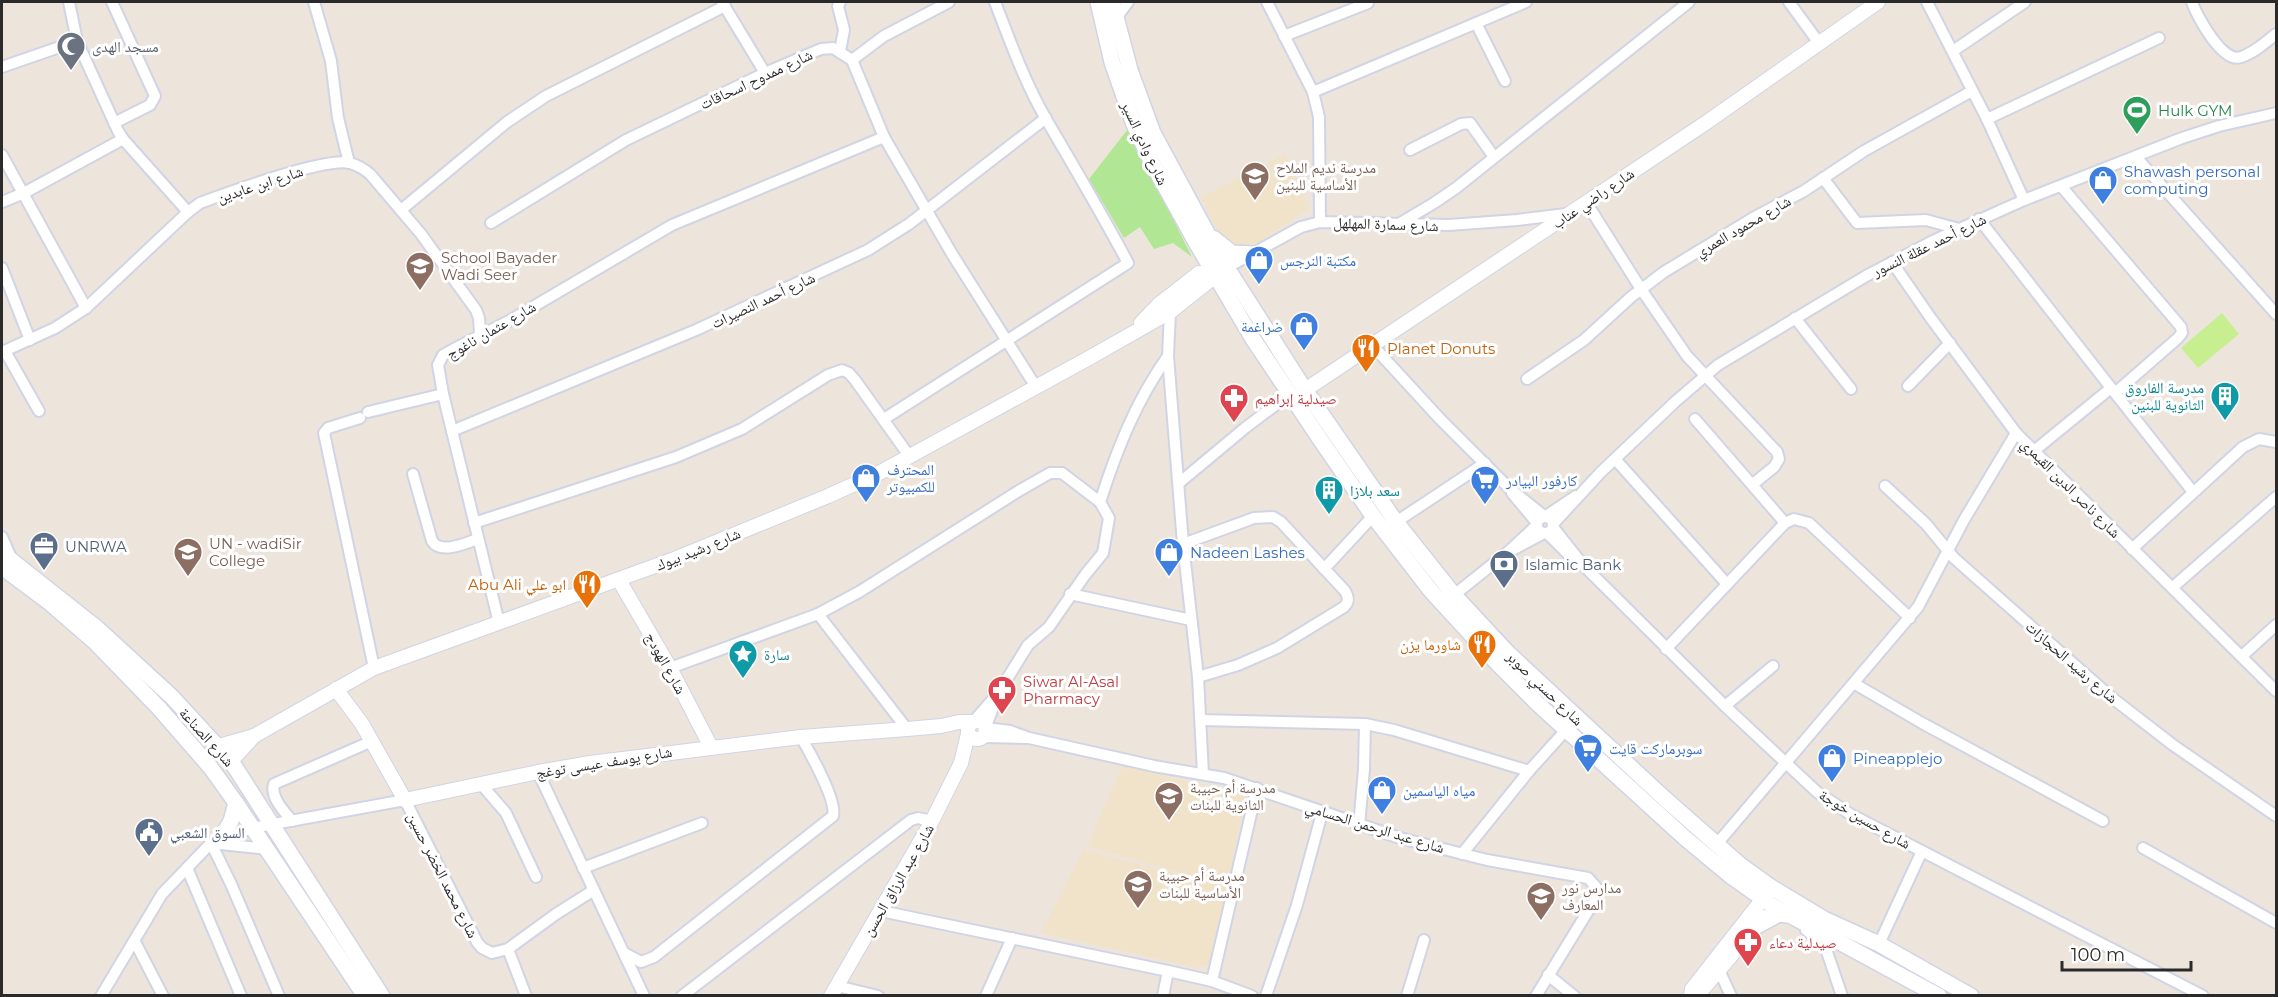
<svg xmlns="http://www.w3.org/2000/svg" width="2278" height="997" viewBox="0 0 2278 997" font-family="Montserrat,'Noto Naskh Arabic',sans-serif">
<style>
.education{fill:#f0e3c9}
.green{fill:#b1e794}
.pitch{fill:#c8ef8f}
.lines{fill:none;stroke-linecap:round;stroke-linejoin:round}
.minor-casing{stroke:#d0d4e4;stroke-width:14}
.tertiary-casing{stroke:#d0d4e4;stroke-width:16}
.secondary-casing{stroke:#d0d4e4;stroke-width:18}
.minor{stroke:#fff;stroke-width:10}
.tertiary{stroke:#fff;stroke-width:14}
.secondary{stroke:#fff;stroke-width:15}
.labels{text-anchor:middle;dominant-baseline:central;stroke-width:6;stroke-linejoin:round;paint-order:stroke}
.worship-label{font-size:15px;fill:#5b616d;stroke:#fff;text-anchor:start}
.street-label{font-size:15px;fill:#2a2a2a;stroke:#fff}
.leisure-label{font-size:15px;fill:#27864d;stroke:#fff;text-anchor:start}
.education-label{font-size:15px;fill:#785e54;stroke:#fff;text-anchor:start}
.shop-label{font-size:15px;fill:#366cbe;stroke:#fff;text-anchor:start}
.food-label{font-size:15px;fill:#c56008;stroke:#fff;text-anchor:end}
.culture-label{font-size:15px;fill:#0d838f;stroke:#fff;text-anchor:start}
.health-label{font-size:15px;fill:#be3a42;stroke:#fff;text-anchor:start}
.service-label{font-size:15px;fill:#4e5e75;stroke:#fff;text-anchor:start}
</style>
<rect width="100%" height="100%" fill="#ede5db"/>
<g class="education">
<polygon points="1285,154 1309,209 1251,246 1237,249 1220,236 1201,197"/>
<polygon points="1123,765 1245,797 1227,886 1087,846"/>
<polygon points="1083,850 1230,888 1209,964 1199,968 1041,933"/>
</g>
<polygon class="green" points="1128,129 1192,257 1173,243 1154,249 1140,227 1124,238 1089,179"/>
<polygon class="pitch" points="2222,313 2239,334 2198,368 2181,348"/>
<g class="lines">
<g class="minor-casing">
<g id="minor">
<polyline points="69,2 77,41 118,131 123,139 188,212"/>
<polyline points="112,2 155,96 150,105 114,123"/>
<polyline points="314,2 331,61 338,118 349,163"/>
<polyline points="722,2 765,73"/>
<polyline points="840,2 838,6 844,30 840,51"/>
<polyline points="1267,2 1313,92 1319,117 1320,222"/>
<polyline points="1789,2 1819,43"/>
<polyline points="1927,2 1987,119 2024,200"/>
<path d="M2192,2C2197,17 2223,64 2241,57C2254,53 2266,42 2276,34"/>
<polyline points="1116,18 1128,2"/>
<polyline points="1476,23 1505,81"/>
<polyline points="1284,36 1368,3"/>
<polyline points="1953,51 2025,2"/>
<polyline points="852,60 884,36 949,2"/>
<polyline points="2,67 77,41"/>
<polyline points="1313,92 1526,2"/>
<polyline points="1987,119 2159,38"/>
<polyline points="1410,150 1461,124 1470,123 1494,157"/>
<polyline points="2,155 86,308"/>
<polyline points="2136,157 2276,314"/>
<polyline points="1823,178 1857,223 1926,220 1959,229"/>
<polyline points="2,202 24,193 123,139"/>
<polyline points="1586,202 1641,289 1687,356 1777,452 1779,459 1774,467 1753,484"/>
<polyline points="401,210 507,122 546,96 725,6"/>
<polyline points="1979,219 2115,393 2178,338 2182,333 2181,327 2061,186"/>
<polyline points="491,223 626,140 765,73 821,49 833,48 852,60 884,137 952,254 1036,387"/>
<polyline points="1397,225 1434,203 1456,188 1689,2"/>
<polyline points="1892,262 1930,317 2016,433 2276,691"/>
<polyline points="2,268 30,340"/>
<polyline points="1226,268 1301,227 1320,222 1449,225 1517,220 1566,214"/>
<polyline points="1170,312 1168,356 1183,544 1198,677 1203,774"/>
<polyline points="1795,318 1851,389"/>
<polyline points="1373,346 1440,419 1509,488 1544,516"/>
<polyline points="5,351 39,411"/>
<path d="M2,352L55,328L86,308L188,212L200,203C227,193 326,157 350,163C357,165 364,169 370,174L421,234L476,310L479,318L480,334"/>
<polyline points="1527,379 1584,340 1631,297 1664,272 1753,218 1804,191 1864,151 1972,91"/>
<polyline points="1908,386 1950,343"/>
<polyline points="2115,393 2193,492"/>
<polyline points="368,412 443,394"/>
<polyline points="360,418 328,428 324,433 374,668"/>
<path d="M884,419L1128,263C1102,214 1074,167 1046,119C1025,83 1010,41 995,2"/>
<polyline points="1695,419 1785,523"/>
<polyline points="452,431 696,330 868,250 909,224 1046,118"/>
<polyline points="2034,451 2111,388"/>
<polyline points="1615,459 1727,584"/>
<path d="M413,474L432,541C441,555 465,543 478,539"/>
<polyline points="1179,483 1245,428 1290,394"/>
<polyline points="1885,486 1926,524 1954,558 2111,697 2173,745 2276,816"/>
<polyline points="1512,493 1537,523"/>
<polyline points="1546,516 1576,496"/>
<circle cx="1545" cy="525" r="8"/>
<polyline points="1396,522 1485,463"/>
<polyline points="474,523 676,457 742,429 828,375 842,370 849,373 855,380 910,457"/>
<polyline points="1554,523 1601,472 1676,401 1718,365 1866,276 1935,240 2024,200 2182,138 2219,126 2276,113"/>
<polyline points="1553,527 1583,565 1725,706 1817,792 1850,814 2203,996"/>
<polyline points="1547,533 1573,559"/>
<polyline points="2,537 12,560"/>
<path d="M1183,544L1254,518L1273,517L1281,522L1345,591C1349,598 1349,602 1344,607L1277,648L1238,665L1198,677"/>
<polyline points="1514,549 1544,533"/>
<polyline points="2132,549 2243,447 2259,439 2276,442"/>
<polyline points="1324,569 1373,516"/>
<polyline points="2173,587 2276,497"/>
<polyline points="1070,594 1191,620"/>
<polyline points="1454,595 1508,552 1537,525"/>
<polyline points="818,614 907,729"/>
<polyline points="499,623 443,394 438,365 443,355 452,350 509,321 672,225 884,137"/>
<polyline points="1666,649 1785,523 1794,519 1809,523 1910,618"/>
<polyline points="2242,656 2276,625"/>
<polyline points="670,668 818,614 859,592 1017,492 1050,473 1062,473 1100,502"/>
<polyline points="1855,684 1922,723 2103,821"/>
<polyline points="1725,706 1773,666"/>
<polyline points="1201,720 1365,724 1394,730 1529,771"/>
<polyline points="974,721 993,699"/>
<path d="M986,726L999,692L1028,645L1049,627L1085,575L1103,553L1109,518L1100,502C1117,449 1136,401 1168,356"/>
<polyline points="986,728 1010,731 1029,738 1154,766 1224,778 1400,838 1487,860 1588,878 1596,887 1596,898 1536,996"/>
<polyline points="984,737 1026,738"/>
<polyline points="538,772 644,996"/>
<polyline points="481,784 506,813 536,877"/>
<path d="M292,821C284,811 270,797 274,784L372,741"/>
<polyline points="1359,826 1364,769 1365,724"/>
<polyline points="211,843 231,884 279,996"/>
<polyline points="211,843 268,849"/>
<polyline points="1716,845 1918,607 1964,520 2016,433"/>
<polyline points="2143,848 2276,923"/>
<polyline points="1462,854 1529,771 1566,730"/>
<polyline points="187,868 241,996"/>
<polyline points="583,868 702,823"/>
<polyline points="881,911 1168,971 1212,981 1252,996"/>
<polyline points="1806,930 1825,946 1842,996"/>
<polyline points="135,942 163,996"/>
<polyline points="1879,944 1922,851"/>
<polyline points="508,949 526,996"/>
<path d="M624,953L641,962L654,957L833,816C837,800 810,753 801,737"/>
<polyline points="1719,970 1731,996"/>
<polyline points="1548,975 1574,996"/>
<polyline points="1212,981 1257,788"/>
<polyline points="837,986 878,996"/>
<polyline points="101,996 162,894 211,843 252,828 405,800 477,942 482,948 492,953 508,949 556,914 594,890"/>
<polyline points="682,996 911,820 918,818 932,821"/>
<polyline points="986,996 1012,938"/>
<polyline points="1163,996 1168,971"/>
<polyline points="1266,996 1297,905 1322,813"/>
<polyline points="1407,996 1424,940"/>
</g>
</g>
<g class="tertiary-casing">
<g id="tertiary">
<polyline points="1141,323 1158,305 1199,273 1215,275"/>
<polyline points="1305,390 1707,122 1878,2"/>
<polyline points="619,580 670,668 711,747"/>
<polyline points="336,689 362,724 405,800 538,772 590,763 801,737 907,729 941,726 959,722 972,722"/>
<circle cx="977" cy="730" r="9"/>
<polyline points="219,746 254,736 374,668 677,558 828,496 879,473 1089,358 1170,312 1223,270"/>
<polyline points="231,761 254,736"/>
<polyline points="831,996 932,821 961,763 968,734"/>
<polyline points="1691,996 1692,989 1769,891"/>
<polyline points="1697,996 1764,917"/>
</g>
</g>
<g class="secondary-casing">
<g id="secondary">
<polyline points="1098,2 1112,62 1133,122 1151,161 1198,246 1253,339 1320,439 1373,516 1431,591 1499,665 1538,704 1685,838 1732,877 1773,906 1939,996"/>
<polyline points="1112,2 1130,70 1153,133 1220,257 1305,390 1396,522 1454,595 1508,653 1664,798 1739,864 1771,887 1824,919 1879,944 1971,996"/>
<polyline points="1213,238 1232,253 1253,254"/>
<polyline points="2,553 98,629 172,697 231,761 382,996"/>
<polyline points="2,567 50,603 95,642 159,708 211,768 236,803 365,996"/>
<polyline points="221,838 231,821 236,803"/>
<polyline points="1757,926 1779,914 1788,915"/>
</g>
</g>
<use href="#minor" class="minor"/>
<use href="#tertiary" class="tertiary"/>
<use href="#secondary" class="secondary"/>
</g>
<defs>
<g id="mosque-pin" transform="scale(1.5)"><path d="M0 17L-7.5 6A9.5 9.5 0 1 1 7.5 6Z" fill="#6b7280" stroke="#fff"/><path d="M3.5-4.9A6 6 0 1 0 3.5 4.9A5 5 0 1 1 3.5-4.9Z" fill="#fff"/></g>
<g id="stadium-pin" transform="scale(1.5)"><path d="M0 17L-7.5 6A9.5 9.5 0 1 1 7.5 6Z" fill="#2e9e5b" stroke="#fff"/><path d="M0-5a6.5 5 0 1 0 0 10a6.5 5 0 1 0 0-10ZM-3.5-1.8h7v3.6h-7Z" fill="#fff"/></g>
<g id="school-pin" transform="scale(1.5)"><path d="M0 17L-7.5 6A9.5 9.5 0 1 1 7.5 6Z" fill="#8d6e63" stroke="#fff"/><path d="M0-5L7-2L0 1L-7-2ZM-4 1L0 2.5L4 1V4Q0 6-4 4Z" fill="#fff"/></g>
<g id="shop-pin" transform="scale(1.5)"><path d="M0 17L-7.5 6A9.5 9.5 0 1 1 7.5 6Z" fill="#3f7fe0" stroke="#fff"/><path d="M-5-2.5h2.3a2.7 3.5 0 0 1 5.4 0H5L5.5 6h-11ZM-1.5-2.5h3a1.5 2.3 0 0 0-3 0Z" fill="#fff"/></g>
<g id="restaurant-pin" transform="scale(1.5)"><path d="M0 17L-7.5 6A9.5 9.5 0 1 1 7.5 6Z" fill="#e8710a" stroke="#fff"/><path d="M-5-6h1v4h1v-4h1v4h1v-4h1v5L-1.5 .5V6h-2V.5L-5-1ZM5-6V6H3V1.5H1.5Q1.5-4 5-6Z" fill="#fff"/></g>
<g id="building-pin" transform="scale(1.5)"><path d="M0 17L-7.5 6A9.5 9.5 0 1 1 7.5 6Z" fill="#0f9aa8" stroke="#fff"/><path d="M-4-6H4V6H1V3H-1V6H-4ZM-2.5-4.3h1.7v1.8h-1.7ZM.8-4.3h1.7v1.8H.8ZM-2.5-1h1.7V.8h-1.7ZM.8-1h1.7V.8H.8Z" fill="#fff"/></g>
<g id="pharmacy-pin" transform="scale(1.5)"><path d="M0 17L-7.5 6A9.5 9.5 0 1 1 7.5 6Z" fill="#e0444e" stroke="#fff"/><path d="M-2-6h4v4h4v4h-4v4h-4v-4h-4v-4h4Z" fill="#fff"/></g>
<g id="supermarket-pin" transform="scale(1.5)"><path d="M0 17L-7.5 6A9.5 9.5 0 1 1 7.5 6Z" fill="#3f7fe0" stroke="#fff"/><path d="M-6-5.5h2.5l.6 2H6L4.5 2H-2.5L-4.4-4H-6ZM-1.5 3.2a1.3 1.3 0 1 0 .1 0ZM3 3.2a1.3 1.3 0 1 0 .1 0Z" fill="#fff"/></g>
<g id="office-pin" transform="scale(1.5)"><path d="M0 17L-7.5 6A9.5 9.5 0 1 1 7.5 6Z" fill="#5c6f8a" stroke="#fff"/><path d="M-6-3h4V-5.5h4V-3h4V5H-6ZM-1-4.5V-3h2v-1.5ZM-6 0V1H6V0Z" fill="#fff"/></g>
<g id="bank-pin" transform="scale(1.5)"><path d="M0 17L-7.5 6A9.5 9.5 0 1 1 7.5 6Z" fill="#5c6f8a" stroke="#fff"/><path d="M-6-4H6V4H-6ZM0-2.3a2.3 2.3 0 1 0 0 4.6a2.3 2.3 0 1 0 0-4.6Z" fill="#fff"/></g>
<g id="sight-pin" transform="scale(1.5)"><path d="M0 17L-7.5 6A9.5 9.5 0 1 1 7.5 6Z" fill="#0f9aa8" stroke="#fff"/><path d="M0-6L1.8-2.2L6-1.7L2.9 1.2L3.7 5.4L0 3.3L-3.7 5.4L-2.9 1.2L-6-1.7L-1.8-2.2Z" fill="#fff"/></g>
<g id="civic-pin" transform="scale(1.5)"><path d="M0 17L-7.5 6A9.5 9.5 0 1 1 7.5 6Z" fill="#5c6f8a" stroke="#fff"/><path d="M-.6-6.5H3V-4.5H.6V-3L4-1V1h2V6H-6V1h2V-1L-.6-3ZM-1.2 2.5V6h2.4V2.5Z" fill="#fff"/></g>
</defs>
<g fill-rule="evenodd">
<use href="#mosque-pin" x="71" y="46"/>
<use href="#stadium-pin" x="2137" y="110"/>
<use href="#school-pin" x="1255" y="176"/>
<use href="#shop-pin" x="2103" y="180"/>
<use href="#shop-pin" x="1259" y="260"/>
<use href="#school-pin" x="420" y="266"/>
<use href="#shop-pin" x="1304" y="326"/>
<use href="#restaurant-pin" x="1366" y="348"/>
<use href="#building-pin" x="2225" y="396"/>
<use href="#pharmacy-pin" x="1234" y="398"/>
<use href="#shop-pin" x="866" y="478"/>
<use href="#supermarket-pin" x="1485" y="480"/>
<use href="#building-pin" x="1329" y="490"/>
<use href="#office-pin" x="44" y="546"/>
<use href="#school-pin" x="188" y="552"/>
<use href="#shop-pin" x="1169" y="552"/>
<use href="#bank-pin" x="1504" y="564"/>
<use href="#restaurant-pin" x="587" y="584"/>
<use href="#restaurant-pin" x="1482" y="644"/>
<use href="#sight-pin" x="743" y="654"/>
<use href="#pharmacy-pin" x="1002" y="690"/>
<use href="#supermarket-pin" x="1588" y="748"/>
<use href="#shop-pin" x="1832" y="758"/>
<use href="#shop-pin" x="1382" y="790"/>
<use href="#school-pin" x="1169" y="796"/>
<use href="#civic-pin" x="149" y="832"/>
<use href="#school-pin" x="1138" y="884"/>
<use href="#school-pin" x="1541" y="896"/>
<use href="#pharmacy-pin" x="1748" y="942"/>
</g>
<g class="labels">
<g class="worship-label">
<text x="92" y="46">مسجد الهدى</text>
</g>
<g class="street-label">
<text transform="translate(756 79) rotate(-25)">شارع ممدوح اسحاقات</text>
<text transform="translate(1145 143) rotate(65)">شارع وادي السير</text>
<text transform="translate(260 184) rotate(-18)">شارع ابن عابدين</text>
<text transform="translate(1593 198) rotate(-34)">شارع راضي عناب</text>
<text transform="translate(1386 224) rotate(2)">شارع سمارة المهلهل</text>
<text transform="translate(1743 226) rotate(-30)">شارع محمود العمري</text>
<text transform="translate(1929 245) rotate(-26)">شارع أحمد عقلة النسور</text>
<text transform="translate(763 300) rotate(-25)">شارع أحمد النصيرات</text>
<text transform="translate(491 330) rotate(-30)">شارع عثمان ناغوج</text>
<text transform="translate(2071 488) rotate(45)">شارع ناصر الدين القيمري</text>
<text transform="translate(698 549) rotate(-22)">شارع رشيد بيوك</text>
<text transform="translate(2072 662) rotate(41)">شارع رشيد الحجازات</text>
<text transform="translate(666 663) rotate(61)">شارع الهودج</text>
<text transform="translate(1545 688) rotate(44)">شارع حسني صوبر</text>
<text transform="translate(207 737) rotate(48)">شارع الصناعة</text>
<text transform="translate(604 762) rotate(-9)">شارع يوسف عيسى توغج</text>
<text transform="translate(1865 819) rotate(30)">شارع حسين خوجة</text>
<text transform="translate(1375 827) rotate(17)">شارع عبد الرحمن الحسامي</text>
<text transform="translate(443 875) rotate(63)">شارع محمد الخضر حسين</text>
<text transform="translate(898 880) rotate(-60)">شارع عبد الرزاق الحسن</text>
</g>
<g class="leisure-label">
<text x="2158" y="110">Hulk GYM</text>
</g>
<g class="education-label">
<text x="1276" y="167">مدرسة نديم الملاح<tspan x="1276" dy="17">الأساسية للبنين</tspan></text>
<text x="441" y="257">School Bayader<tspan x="441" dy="17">Wadi Seer</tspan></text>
<text x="209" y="543">UN - wadiSir<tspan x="209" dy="17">College</tspan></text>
<text x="1190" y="787">مدرسة أم حبيبة<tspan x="1190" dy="17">الثانوية للبنات</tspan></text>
<text x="1159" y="875">مدرسة أم حبيبة<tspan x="1159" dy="17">الأساسية للبنات</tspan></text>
<text x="1562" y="887">مدارس نور<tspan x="1562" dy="17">المعارف</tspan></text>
</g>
<g class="shop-label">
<text x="2124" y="171">Shawash personal<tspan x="2124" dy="17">computing</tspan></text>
<text x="1280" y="260">مكتبة النرجس</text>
<text x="1283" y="326" text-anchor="end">ضراغمة</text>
<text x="887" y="469">المحترف<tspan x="887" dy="17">للكمبيوتر</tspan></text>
<text x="1506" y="480">كارفور البيادر</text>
<text x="1190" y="552">Nadeen Lashes</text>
<text x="1609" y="748">سوبرماركت قايت</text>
<text x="1853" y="758">Pineapplejo</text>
<text x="1403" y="790">مياه الياسمين</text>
</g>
<g class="food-label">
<text x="1387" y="348" text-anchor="start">Planet Donuts</text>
<text x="566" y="584">Abu Ali ابو علي</text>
<text x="1461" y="644">شاورما يزن</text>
</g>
<g class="culture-label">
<text x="2204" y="387" text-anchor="end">مدرسة الفاروق<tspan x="2204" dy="17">الثانوية للبنين</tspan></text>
<text x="1350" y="490">سعد بلازا</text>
<text x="764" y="654">سارة</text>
</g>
<g class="health-label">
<text x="1255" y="398">صيدلية إبراهيم</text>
<text x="1023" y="681">Siwar Al-Asal<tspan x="1023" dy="17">Pharmacy</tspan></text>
<text x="1769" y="942">صيدلية دعاء</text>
</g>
<g class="service-label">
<text x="65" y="546">UNRWA</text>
<text x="1525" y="564">Islamic Bank</text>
<text x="170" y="832">السوق الشعبي</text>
</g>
</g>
<rect width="2278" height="997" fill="none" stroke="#2a2a2a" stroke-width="6"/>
<path d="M2062 961v9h129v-9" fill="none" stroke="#2a2a2a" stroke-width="3"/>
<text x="2071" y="961" font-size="18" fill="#2a2a2a" stroke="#ffffff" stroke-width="4.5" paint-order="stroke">100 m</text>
</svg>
